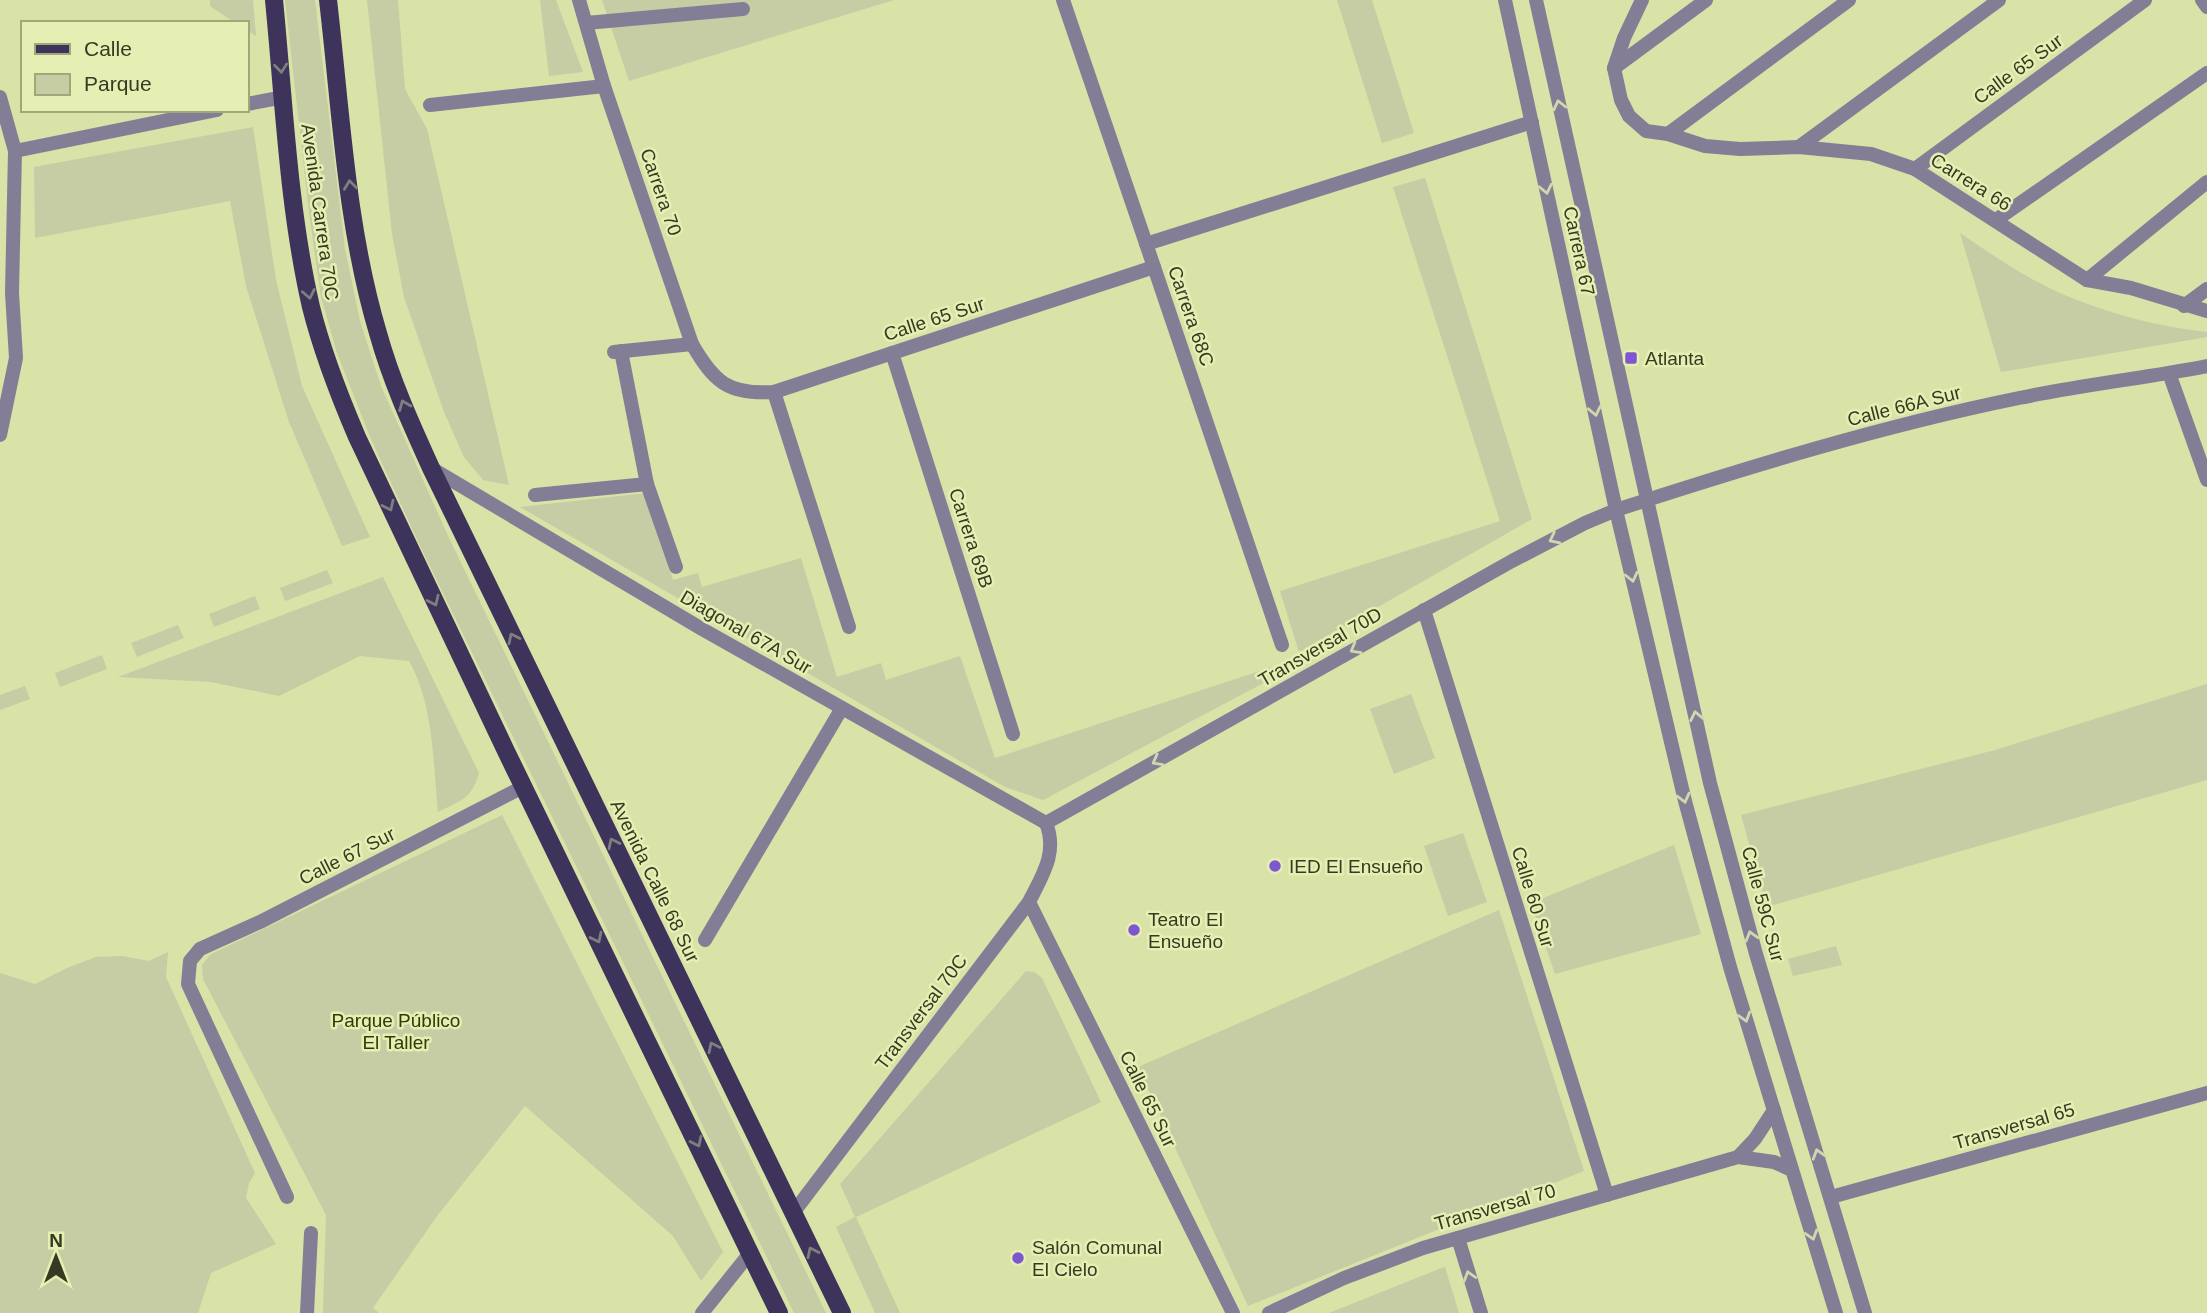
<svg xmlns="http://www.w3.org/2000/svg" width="2207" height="1313" viewBox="0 0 2207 1313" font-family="Arial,sans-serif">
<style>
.green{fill:#c6cca4}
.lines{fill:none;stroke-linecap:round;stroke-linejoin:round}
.minor{stroke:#837e96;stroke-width:14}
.tertiary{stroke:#837e96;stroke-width:14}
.primary{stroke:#3d335b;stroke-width:18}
.oneway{stroke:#817e7e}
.oneway2{stroke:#d2d8ad}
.poi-dot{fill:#7d56d0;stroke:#e6efb3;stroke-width:2.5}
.labels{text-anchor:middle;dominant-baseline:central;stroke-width:5;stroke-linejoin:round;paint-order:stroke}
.street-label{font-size:19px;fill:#373a22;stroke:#e6efb3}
.poi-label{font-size:19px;fill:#373a22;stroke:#e6efb3;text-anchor:start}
.park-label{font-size:19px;fill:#343908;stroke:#e6efb3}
</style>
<rect width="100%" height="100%" fill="#d9e2a7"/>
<g class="green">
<polygon points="210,0 253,0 256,36 247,30 247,23 235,23 210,6"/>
<polygon points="285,0 315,0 345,249 360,321 381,386 449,538 826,1313 794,1313 421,548 370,437 337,353 321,297 309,212"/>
<polygon points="367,0 398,0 405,89 427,129 509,485 483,480 464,457 444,412 404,297 392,234"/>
<polygon points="540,0 556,0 583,72 549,76"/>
<polygon points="602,0 894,0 629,81"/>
<polygon points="1337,0 1372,0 1414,133 1382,143"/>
<polygon points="253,127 276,280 302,386 370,537 342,546 289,422 246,286 230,201 35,238 34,167"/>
<polygon points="1425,178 1532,519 1299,652 1280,591 1500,521 1393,187"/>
<path d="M1960,233C1994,256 2028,280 2067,296C2110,314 2160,327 2207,332V337L2001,372Z"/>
<polygon points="647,493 673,580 698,573 702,587 801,558 837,677 881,663 886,680 960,656 995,758 1272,667 1275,677 1043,800 1005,787 520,507"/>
<polygon points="327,570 333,583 285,601 280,588"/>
<path d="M383,577L479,773C472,799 460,801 438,812C433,763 434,705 409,661L360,656L279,696L211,682L118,677Z"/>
<polygon points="255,596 260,609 214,627 209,614"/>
<polygon points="178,625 184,638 137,657 131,643"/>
<polygon points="102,655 107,669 60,687 55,673"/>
<polygon points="2207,684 2207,780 1767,907 1741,815 1995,750"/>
<polygon points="25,686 30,699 0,710 0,695"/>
<polygon points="1411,694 1435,758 1394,774 1370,709"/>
<polygon points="502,815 723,1252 701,1281 673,1236 525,1106 437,1216 373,1308 379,1313 323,1313 326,1215 203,979 202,965 211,954"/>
<polygon points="1463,833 1487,902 1448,916 1424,846"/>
<polygon points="1674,845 1701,934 1555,974 1531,903"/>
<polygon points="1499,910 1584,1171 1248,1306 1138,1067"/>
<polygon points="1836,946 1842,965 1793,976 1788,959"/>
<polygon points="168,952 166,977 255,1173 249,1183 246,1198 276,1244 211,1273 198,1313 0,1313 0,973 35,984 67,968 96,957 122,956 149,961"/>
<polygon points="1026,971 1034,972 1042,978 1101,1102 856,1217 900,1313 875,1313 836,1227 855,1217 840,1184"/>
<polygon points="1445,1267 1459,1313 1329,1313 1444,1267"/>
</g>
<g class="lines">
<g class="minor">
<polyline points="1642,0 1624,38 1614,68 1621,100 1629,116 1646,131 1668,134 1705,146 1740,149 1799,147 1871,154 1915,169 2087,280 2131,288 2207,311"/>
<polyline points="2202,0 2207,7"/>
<polyline points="586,23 743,9"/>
<polyline points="1614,68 1706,0"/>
<polyline points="0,97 15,151 12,293 16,358 0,435"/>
<polyline points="247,104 284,97"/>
<polyline points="430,105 604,86"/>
<polyline points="1668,134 1849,0"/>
<polyline points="1799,147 1999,0"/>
<polyline points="15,151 217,110"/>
<polyline points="1915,169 2145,0"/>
<polyline points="1996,220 2207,73"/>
<polyline points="1146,244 1532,122"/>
<polyline points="1154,267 1282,645"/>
<polyline points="2087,280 2207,182"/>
<polyline points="2184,306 2207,289"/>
<polyline points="621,351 647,484 676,567"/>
<polyline points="614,352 692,344"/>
<polyline points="892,353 1013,734"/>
<polyline points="2169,373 2207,480"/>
<polyline points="774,392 849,627"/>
<polyline points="431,468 702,629 1046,823"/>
<polyline points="535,495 647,484"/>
<polyline points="1424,610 1607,1195"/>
<polyline points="1046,823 1512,561 1585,523 1616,510"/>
<polyline points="1029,902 1233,1313"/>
<polyline points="705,940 842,708"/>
<polyline points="1738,1157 1755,1139 1774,1110"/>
<polyline points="287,1197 188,984 190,961 200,949 262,921 523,787"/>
<polyline points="1831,1197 2207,1093"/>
<path d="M793,1213L1029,902C1042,876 1058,853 1046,823"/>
<polyline points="1458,1238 1481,1313"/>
<polyline points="307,1313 311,1233"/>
<polyline points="702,1313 750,1253"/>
<polyline points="1269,1313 1344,1278 1423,1248 1738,1157 1774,1162 1792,1170"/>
</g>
<g class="tertiary">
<path d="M579,0L604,86L692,344C714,382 728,395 774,392L1154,267L1063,0"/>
<polyline points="1505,0 1616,510 1685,801 1730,967 1836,1313"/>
<polyline points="1536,0 1710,783 1756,954 1865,1313"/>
<path d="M1616,510C1748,467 1882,426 2019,398C2081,385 2145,378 2207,366"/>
</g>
<g class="primary">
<path d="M274,0C284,101 288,207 311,307C322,351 339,395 357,437L505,749L779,1313"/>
<path d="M328,0C341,111 346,226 378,333C391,380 411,424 431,468L842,1313"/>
</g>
</g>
<defs><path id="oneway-chevron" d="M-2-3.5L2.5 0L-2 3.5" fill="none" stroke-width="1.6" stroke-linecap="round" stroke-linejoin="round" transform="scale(1.75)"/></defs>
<g class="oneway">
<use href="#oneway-chevron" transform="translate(281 68) rotate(84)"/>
<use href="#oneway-chevron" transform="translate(350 185) rotate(-97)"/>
<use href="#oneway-chevron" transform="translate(309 294) rotate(79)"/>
<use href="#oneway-chevron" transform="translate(404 405) rotate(-112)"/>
<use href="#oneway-chevron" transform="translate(389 506) rotate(65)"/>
<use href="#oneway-chevron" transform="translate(434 601) rotate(65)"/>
<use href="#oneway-chevron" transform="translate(513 638) rotate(-116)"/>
<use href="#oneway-chevron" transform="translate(613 843) rotate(-116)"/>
<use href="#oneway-chevron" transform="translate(597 938) rotate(64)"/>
<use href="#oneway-chevron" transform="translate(713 1047) rotate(-116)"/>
<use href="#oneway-chevron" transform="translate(697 1142) rotate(64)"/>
<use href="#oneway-chevron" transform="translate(812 1252) rotate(-116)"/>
</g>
<g class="oneway2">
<use href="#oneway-chevron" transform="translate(1559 105) rotate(-103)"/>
<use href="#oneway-chevron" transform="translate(1546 189) rotate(78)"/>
<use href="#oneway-chevron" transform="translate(1595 411) rotate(78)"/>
<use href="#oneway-chevron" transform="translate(1554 539) rotate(153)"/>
<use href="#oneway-chevron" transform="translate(1632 577) rotate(77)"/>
<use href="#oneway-chevron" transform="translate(1355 649) rotate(150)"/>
<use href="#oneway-chevron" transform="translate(1696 716) rotate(-102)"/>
<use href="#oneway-chevron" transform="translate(1157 761) rotate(151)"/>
<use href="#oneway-chevron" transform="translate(1684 798) rotate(76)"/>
<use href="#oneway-chevron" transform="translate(1751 936) rotate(-106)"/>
<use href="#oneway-chevron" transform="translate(1745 1017) rotate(73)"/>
<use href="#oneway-chevron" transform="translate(1818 1154) rotate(-107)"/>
<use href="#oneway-chevron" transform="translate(1812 1235) rotate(73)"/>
<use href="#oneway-chevron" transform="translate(1469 1276) rotate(-107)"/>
</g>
<g class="poi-dot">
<rect x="1624" y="351" width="14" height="14" rx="3.5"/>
<circle cx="1275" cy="866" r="7"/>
<circle cx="1134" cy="930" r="7"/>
<circle cx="1018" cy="1258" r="7"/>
</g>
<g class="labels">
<g class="street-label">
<text transform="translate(2018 69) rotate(-36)">Calle 65 Sur</text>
<text transform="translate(1971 182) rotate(32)">Carrera 66</text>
<text transform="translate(661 192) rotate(71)">Carrera 70</text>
<text transform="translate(320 212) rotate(82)">Avenida Carrera 70C</text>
<text transform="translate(1579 251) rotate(78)">Carrera 67</text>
<text transform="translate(1191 316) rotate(71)">Carrera 68C</text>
<text transform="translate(934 319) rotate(-18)">Calle 65 Sur</text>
<text transform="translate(1904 406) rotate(-14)">Calle 66A Sur</text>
<text transform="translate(971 538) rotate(72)">Carrera 69B</text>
<text transform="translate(746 632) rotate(30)">Diagonal 67A Sur</text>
<text transform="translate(1320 647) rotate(-30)">Transversal 70D</text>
<text transform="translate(347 856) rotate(-27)">Calle 67 Sur</text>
<text transform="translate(655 881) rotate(64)">Avenida Calle 68 Sur</text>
<text transform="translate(1533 897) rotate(73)">Calle 60 Sur</text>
<text transform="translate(1763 904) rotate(75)">Calle 59C Sur</text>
<text transform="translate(921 1012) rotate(-53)">Transversal 70C</text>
<text transform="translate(1148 1099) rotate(64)">Calle 65 Sur</text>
<text transform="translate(2014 1126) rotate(-16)">Transversal 65</text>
<text transform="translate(1495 1207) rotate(-16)">Transversal 70</text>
</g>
<g class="poi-label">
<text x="1645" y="358">Atlanta</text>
<text x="1289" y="866">IED El Ensueño</text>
<text x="1148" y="919">Teatro El<tspan x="1148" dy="22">Ensueño</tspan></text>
<text x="1032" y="1247">Salón Comunal<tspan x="1032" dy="22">El Cielo</tspan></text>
</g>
<g class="park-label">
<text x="396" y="1020">Parque Público<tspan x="396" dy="22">El Taller</tspan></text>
</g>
</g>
<rect x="21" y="21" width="228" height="91" fill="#e6efb3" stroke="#a0a779" stroke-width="2"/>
<rect x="35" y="44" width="35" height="10" fill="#3d335b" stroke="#a0a779" stroke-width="2"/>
<text x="84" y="56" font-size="21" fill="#373a22">Calle</text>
<rect x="35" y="74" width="35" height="21" fill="#c6cca4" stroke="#a0a779" stroke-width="2"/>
<text x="84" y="91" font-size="21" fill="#373a22">Parque</text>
<g transform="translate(56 1257)" stroke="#e6efb3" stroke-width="5" paint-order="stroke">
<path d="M0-5L12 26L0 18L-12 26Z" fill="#373a22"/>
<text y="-10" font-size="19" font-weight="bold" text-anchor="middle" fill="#373a22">N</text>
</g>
</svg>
